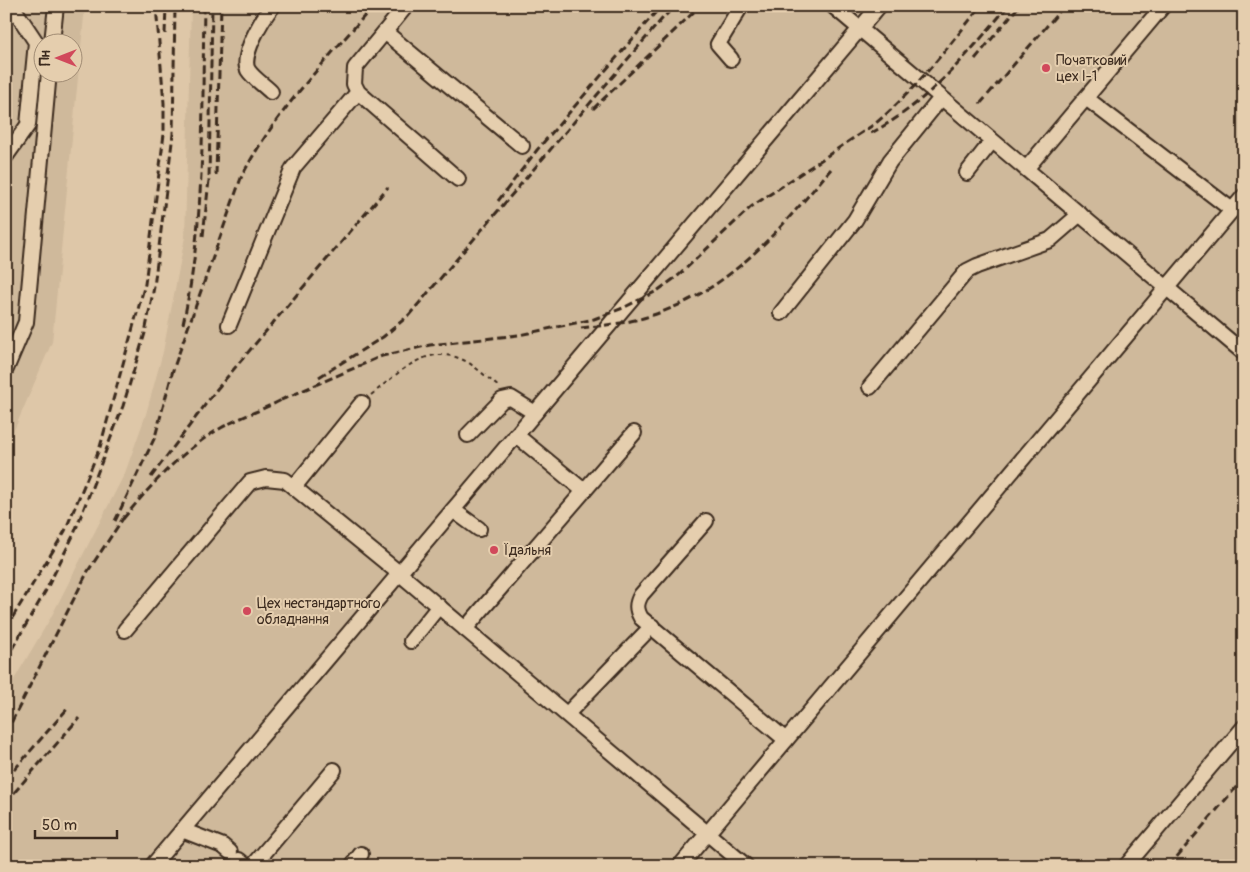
<svg xmlns="http://www.w3.org/2000/svg" width="1250" height="872" viewBox="0 0 1250 872" font-family="Pangolin,sans-serif">
<style>
.built{fill:#cfb99b;fill-rule:evenodd}
.lines{fill:none;stroke-linecap:round;stroke-linejoin:round}
.minor-casing{stroke:#3b2a1e;stroke-width:18}
.path{stroke:#3b2a1e;stroke-width:2;stroke-dasharray:4 4;stroke-linecap:butt}
.minor{stroke:#e5ceae;stroke-width:14}
.rail{stroke:#3b2a1e;stroke-width:3;stroke-dasharray:8 4;stroke-linecap:butt}
.poi-dot{fill:#d1495b;stroke:#e5ceae;stroke-width:2}
.labels{text-anchor:middle;dominant-baseline:central;stroke-width:4;stroke-linejoin:round;paint-order:stroke}
.poi-label{font-size:14px;fill:#3b2a1e;stroke:#e5ceae;text-anchor:start}
</style>
<rect width="100%" height="100%" fill="#dec7a8"/>
<filter id="ink" filterUnits="userSpaceOnUse"><feTurbulence type="fractalNoise" baseFrequency=".02" numOctaves="2"/><feDisplacementMap in="SourceGraphic" scale="10" xChannelSelector="R" yChannelSelector="G"/><feConvolveMatrix kernelMatrix="1 2 1 2 8 2 1 2 1" color-interpolation-filters="sRGB"/></filter>
<g filter="url(#ink)">
<g class="built">
<path d="M6,6H85L52,342L6,449ZM42,42H72V72H42Z"/>
<polygon points="191,6 1244,6 1244,866 6,866 6,693 50,619 125,473 146,414 163,352 185,237"/>
</g>
<g class="lines">
<g class="minor-casing">
<g id="minor">
<polyline points="406,6 355,68 354,84 358,92 458,179"/>
<polyline points="833,6 1244,353"/>
<polyline points="385,32 522,146"/>
<polyline points="52,42 56,6"/>
<polyline points="731,59 718,44 741,6"/>
<path d="M271,92C264,85 253,78 248,70C240,56 263,17 273,6"/>
<polyline points="1086,98 1232,210"/>
<polyline points="6,156 28,125 36,42 12,6"/>
<polyline points="1026,169 1163,6"/>
<polyline points="967,173 992,141"/>
<polyline points="781,313 855,220 890,161 941,98"/>
<polyline points="229,325 293,168 358,92"/>
<polyline points="6,369 26,322 49,72"/>
<polyline points="870,387 967,271 977,266 1050,240 1080,214"/>
<polyline points="468,435 502,400 511,398 535,413"/>
<polyline points="516,435 584,491"/>
<polyline points="294,487 362,403"/>
<polyline points="453,510 479,529"/>
<path d="M706,521L641,595C636,604 636,609 641,618L786,740"/>
<polyline points="465,629 634,433"/>
<polyline points="125,630 250,482 266,478 285,480 399,573 746,866"/>
<polyline points="411,641 439,606"/>
<polyline points="567,714 652,626"/>
<polyline points="182,830 223,846 230,852"/>
<polyline points="239,860 246,866"/>
<polyline points="152,866 879,6"/>
<polyline points="253,866 334,770"/>
<polyline points="352,866 361,854"/>
<polyline points="680,866 1244,196"/>
<polyline points="1126,866 1244,727"/>
</g>
</g>
<path class="path" d="M371,395C401,371 429,340 469,363C479,370 489,379 499,387"/>
<use href="#minor" class="minor"/>
<g class="rail">
<polyline points="165,34 166,6"/>
<polyline points="975,59 1019,6"/>
<polyline points="980,104 1064,6"/>
<polyline points="593,109 700,6"/>
<path d="M871,133C927,104 969,53 1008,6"/>
<polyline points="216,175 221,6"/>
<polyline points="498,201 537,150 661,6"/>
<polyline points="203,236 209,180 212,6"/>
<path d="M183,324C206,220 202,111 204,6"/>
<path d="M581,328C606,325 630,323 653,315C732,289 779,230 831,169"/>
<polyline points="319,377 383,337 409,315 662,19 675,6"/>
<path d="M281,400L382,356L430,345L519,335L594,319L623,308L657,291L679,275L751,207L876,123C916,89 948,47 981,6"/>
<polyline points="151,477 217,389 388,187"/>
<path d="M123,519C152,484 181,451 221,428C242,416 266,409 287,397"/>
<path d="M115,521L155,437L173,370L241,178C273,114 326,61 373,6"/>
<polyline points="6,628 65,531 100,447 145,284 164,134 164,103 156,6"/>
<polyline points="6,659 45,592 74,534 123,406 145,333 154,287 173,134 175,6"/>
<polyline points="6,733 88,571 126,514"/>
<polyline points="6,779 68,708"/>
<polyline points="6,802 79,718"/>
<polyline points="1169,866 1244,778"/>
</g>
</g>
</g>
<g class="poi-dot">
<circle cx="1046" cy="68" r="5"/>
<circle cx="494" cy="550" r="5"/>
<circle cx="247" cy="611" r="5"/>
</g>
<g class="labels">
<g class="poi-label">
<text x="1056" y="60">Початковий<tspan x="1056" dy="16">цех І-1</tspan></text>
<text x="504" y="550">Їдальня</text>
<text x="257" y="603">Цех нестандартного<tspan x="257" dy="16">обладнання</tspan></text>
</g>
</g>
<rect width="1250" height="872" fill="none" stroke="#e5ceae" stroke-width="25"/>
<rect x="12" y="12" width="1225" height="847" fill="none" stroke="#3b2a1e" stroke-width="2" filter="url(#ink)"/>
<g transform="translate(58 58) rotate(270)"><circle r="24" fill="#e5ceae" stroke="#a18c74"/>
<path d="M0-4L9 19L0 12L-9 19Z" fill="#d1495b"/>
<text y="-8" font-size="14" font-weight="bold" text-anchor="middle" fill="#3b2a1e">Пн</text>
</g>
<path d="M35 830v8h82v-8" fill="none" stroke="#3b2a1e" stroke-width="2.5"/>
<text x="42" y="830" font-size="15" fill="#3b2a1e" stroke="#e5ceae" stroke-width="4" paint-order="stroke">50 m</text>
</svg>
